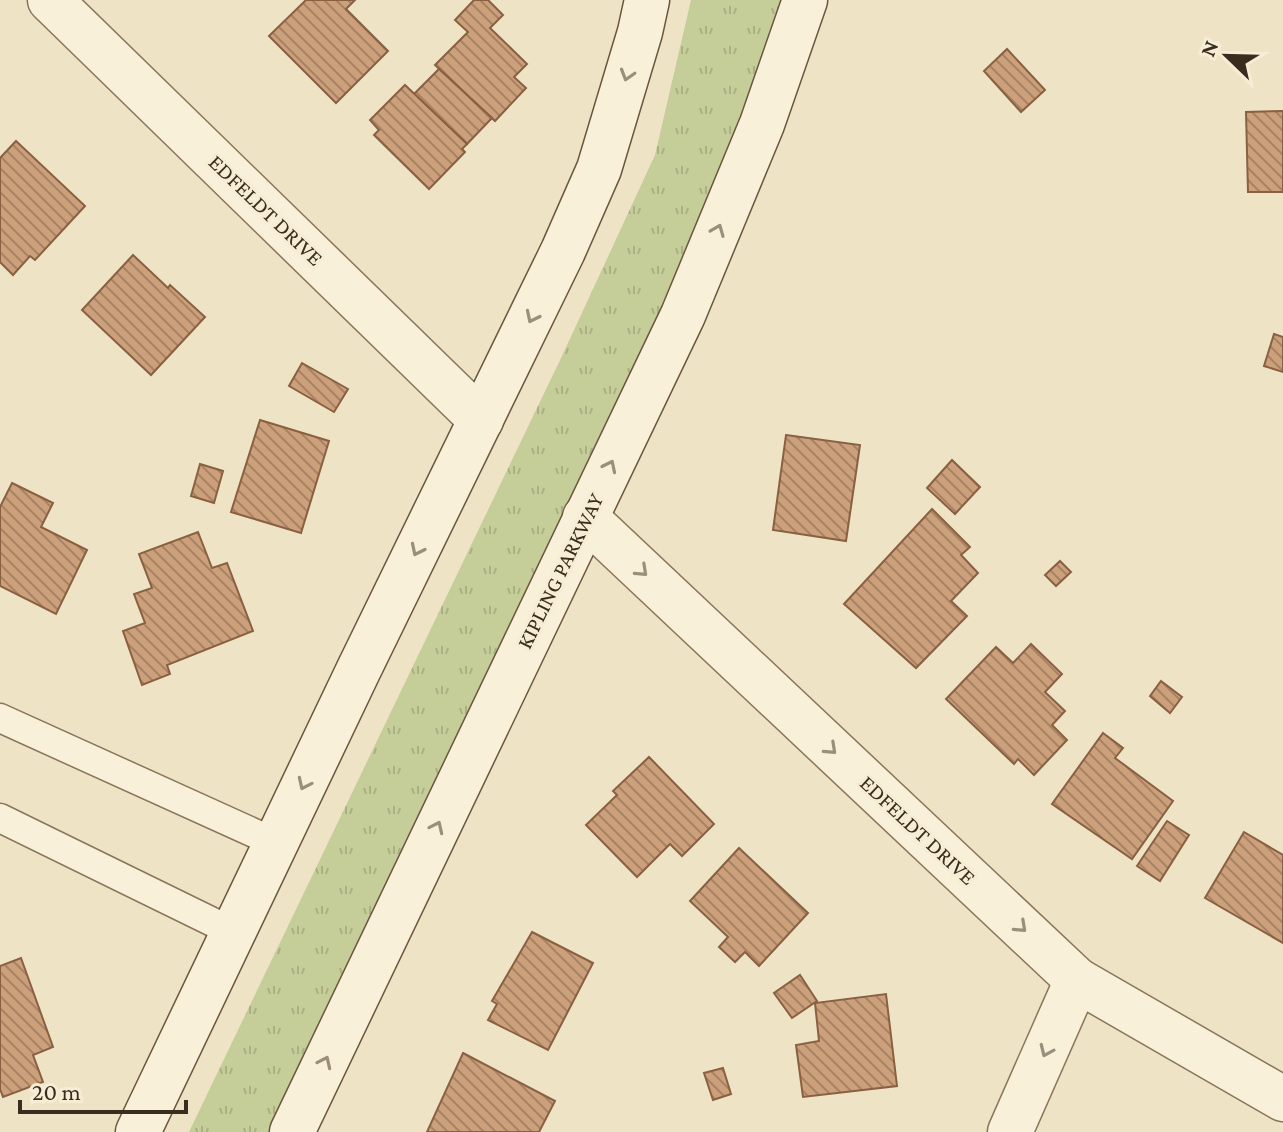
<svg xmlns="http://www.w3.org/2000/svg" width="1283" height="1132" viewBox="0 0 1283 1132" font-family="'Crimson Pro',serif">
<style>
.park{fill:url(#park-tufts)}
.building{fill:url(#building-back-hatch);stroke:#896041;stroke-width:2}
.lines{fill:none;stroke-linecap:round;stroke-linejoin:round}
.lane-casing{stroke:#89755b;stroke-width:31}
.street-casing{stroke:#89755b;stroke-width:47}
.secondary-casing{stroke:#6b563e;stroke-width:47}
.lane{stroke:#f9f0d9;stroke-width:28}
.street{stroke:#f9f0d9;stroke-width:44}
.secondary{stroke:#f9f0d9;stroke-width:44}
.oneway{stroke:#9a8e7c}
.labels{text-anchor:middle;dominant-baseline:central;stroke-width:6;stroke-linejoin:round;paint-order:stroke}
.street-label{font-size:22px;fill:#3a2d1f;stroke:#f6edd5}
</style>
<defs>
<pattern id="park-tufts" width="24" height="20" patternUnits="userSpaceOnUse" patternTransform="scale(2)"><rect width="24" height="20" fill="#c5cd99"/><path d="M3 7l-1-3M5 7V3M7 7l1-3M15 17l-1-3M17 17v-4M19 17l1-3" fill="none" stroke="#aab083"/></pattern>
<pattern id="building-back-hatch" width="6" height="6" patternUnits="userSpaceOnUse" patternTransform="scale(2)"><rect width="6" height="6" fill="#cca07b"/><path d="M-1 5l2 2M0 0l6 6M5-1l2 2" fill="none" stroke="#a78364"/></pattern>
</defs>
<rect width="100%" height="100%" fill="#eee3c5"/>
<polygon class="park" points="691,0 786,0 762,74 639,369 272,1132 189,1132 562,356 655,155"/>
<g class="building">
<polygon points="306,0 355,0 346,9 388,51 336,103 269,36"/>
<polygon points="474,0 488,0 503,15 490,28 527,64 514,77 526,88 495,121 435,65 468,32 455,20"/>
<polygon points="1007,49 1045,90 1021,112 984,71"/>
<polygon points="439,69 492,118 467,144 414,94"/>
<polygon points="405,85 467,144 462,149 465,152 429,189 374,135 379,130 370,120"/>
<polygon points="1283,111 1283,192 1248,192 1246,112"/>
<polygon points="16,141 85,206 35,260 30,256 13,275 0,262 0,158"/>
<polygon points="133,255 168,288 170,285 205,317 151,375 82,310"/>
<polygon points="1274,334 1283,337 1283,372 1264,366"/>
<polygon points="302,363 348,389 334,412 289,386"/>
<polygon points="260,420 329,441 301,533 231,512"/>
<polygon points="786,435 860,445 846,541 773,530"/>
<polygon points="952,460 980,487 955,514 927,488"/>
<polygon points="200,464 223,471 214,503 191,496"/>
<polygon points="12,483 53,503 41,527 87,550 56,614 0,586 0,507"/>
<polygon points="932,509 970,547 961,555 978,573 951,601 967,616 916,668 844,604"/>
<polygon points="198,532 212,568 227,563 253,631 167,665 170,674 142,685 123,631 145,623 134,594 152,588 139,554"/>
<polygon points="1060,561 1071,572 1056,586 1045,575"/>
<polygon points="1031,644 1062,674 1045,692 1065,711 1052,725 1067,740 1034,775 1018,759 1014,764 946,699 996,647 1013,663"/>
<polygon points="1161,681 1182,697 1170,713 1150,696"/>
<polygon points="1103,733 1123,748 1115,758 1173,801 1132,859 1052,804"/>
<polygon points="649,757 714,824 682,856 670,844 637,877 586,825 617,795 613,791"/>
<polygon points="1167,821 1189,835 1160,881 1137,866"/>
<polygon points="1244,832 1283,855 1283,943 1205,898"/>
<polygon points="739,848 808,913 759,966 745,952 735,962 719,947 728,937 690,901"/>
<polygon points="532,932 593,963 548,1050 488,1020 497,1004 492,1001"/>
<polygon points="21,958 53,1047 33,1055 43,1082 3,1097 0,1089 0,966"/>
<polygon points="800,975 817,1001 792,1018 774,993"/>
<polygon points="886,994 897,1086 803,1097 796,1045 819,1041 815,1003"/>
<polygon points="463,1053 555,1101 539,1132 427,1132"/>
<polygon points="723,1068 731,1094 713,1100 704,1073"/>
</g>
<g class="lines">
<g class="lane-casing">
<g id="lane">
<polyline points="0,718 276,843"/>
<polyline points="0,818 233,932"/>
</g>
</g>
<g class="street-casing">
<g id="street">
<polyline points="50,0 481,420"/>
<polyline points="585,517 1077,980 1283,1099"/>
<polyline points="1010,1132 1077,980"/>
</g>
</g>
<g class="secondary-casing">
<g id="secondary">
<polyline points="138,1132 359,669 563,251 599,169 640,32 647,0"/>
<polyline points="292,1132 683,315 762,124 805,0"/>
</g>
</g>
<use href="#lane" class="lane"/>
<use href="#street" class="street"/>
<use href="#secondary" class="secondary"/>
</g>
<defs><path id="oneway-chevron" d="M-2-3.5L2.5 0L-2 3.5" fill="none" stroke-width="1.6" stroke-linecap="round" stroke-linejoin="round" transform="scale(2)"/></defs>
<g class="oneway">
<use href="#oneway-chevron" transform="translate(627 75) rotate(107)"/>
<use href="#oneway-chevron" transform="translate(718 230) rotate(-68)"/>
<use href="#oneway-chevron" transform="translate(532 317) rotate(116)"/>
<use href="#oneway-chevron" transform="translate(610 466) rotate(-64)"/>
<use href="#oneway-chevron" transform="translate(417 550) rotate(116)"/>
<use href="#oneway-chevron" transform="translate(642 571) rotate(43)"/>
<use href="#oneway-chevron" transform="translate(831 749) rotate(43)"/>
<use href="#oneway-chevron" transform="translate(304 784) rotate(115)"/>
<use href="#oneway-chevron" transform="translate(437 827) rotate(-65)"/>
<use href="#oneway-chevron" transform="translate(1021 927) rotate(43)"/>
<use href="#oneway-chevron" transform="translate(1046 1051) rotate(114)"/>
<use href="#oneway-chevron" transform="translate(325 1062) rotate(-65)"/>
</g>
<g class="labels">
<g class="street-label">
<text transform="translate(266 210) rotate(44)">EDFELDT DRIVE</text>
<text transform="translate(560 571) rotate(-64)">KIPLING PARKWAY</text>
<text transform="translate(918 830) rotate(43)">EDFELDT DRIVE</text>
</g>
</g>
<g transform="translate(1227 56) rotate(293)" stroke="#f6edd5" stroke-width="6" paint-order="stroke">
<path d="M0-6L14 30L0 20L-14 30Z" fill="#3a2d1f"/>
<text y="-12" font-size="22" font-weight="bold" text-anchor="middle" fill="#3a2d1f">N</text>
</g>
<path d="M20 1100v12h166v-12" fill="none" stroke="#3a2d1f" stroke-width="4"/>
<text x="32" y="1100" font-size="24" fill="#3a2d1f" stroke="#f6edd5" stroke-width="6" paint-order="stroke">20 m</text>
</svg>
